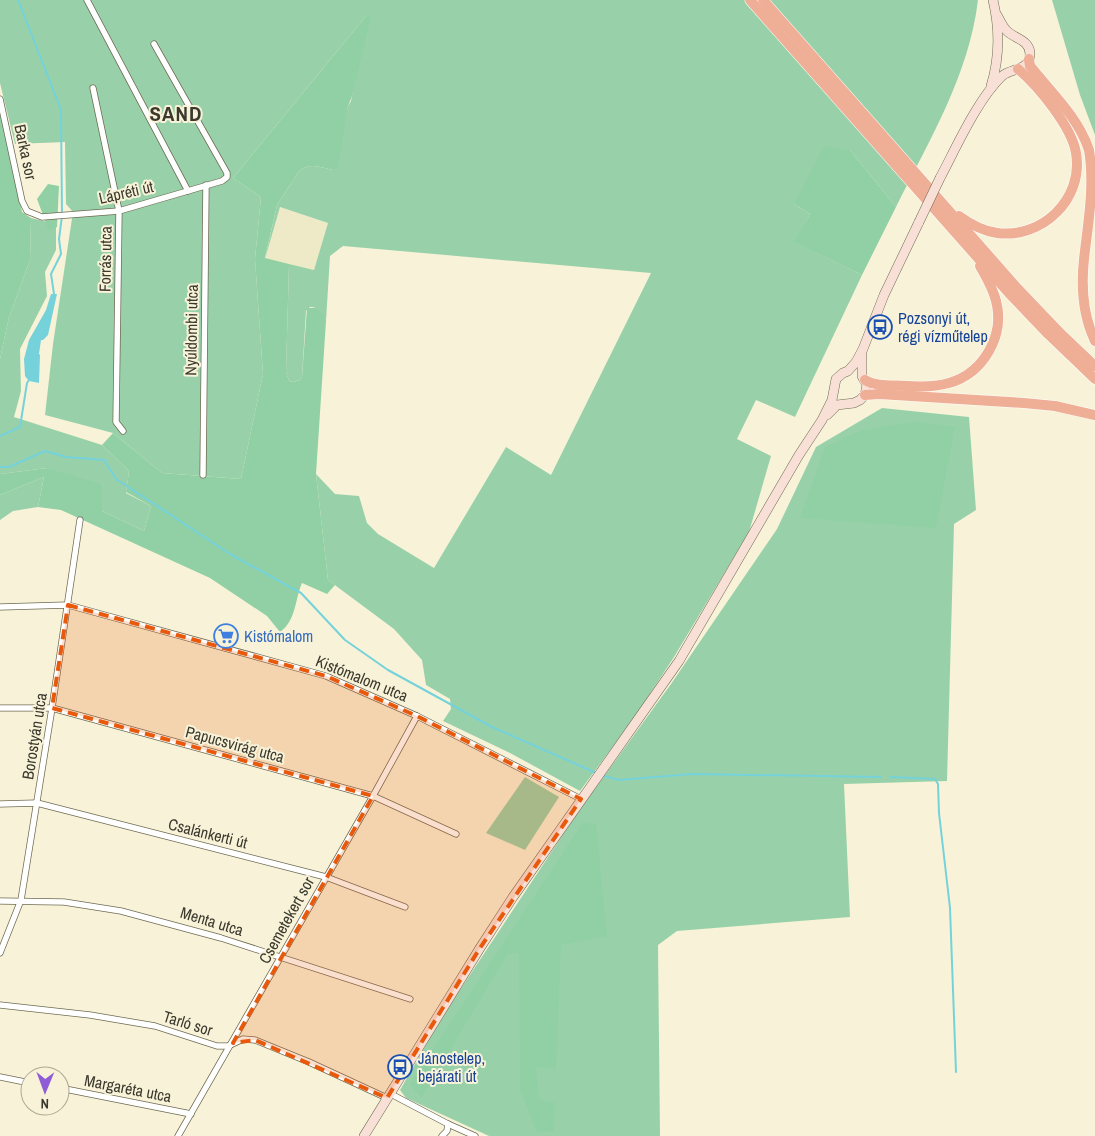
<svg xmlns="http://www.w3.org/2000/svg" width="1095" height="1136" viewBox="0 0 1095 1136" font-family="'Archivo Narrow',sans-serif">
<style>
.built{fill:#eee9c6}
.green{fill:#98d1a9}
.forest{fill:#90d0a4}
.water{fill:#75d2da}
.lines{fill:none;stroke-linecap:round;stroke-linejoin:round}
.stream{stroke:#75d2da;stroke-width:2}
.minor-casing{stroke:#6f6b53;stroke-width:7}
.secondary-casing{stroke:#6f6b53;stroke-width:10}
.trunk-casing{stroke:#fff;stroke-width:11}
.minor{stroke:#fff;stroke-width:5.5}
.secondary{stroke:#f9e0d7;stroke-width:9}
.trunk{stroke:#efae96;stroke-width:10}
.secondary-bridge-casing{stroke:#6f6b53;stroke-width:10;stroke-linecap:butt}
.secondary-bridge{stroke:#f9e0d7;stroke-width:9}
.marked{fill:#e8590c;fill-opacity:0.2;stroke:#e8590c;stroke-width:4;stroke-dasharray:10 6;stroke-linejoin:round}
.labels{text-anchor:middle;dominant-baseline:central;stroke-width:4;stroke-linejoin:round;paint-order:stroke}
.street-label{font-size:16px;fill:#3b392e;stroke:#f8f3d8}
.transit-label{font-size:16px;fill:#164399;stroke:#f8f3d8;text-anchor:start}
.shop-label{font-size:16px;fill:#366cbe;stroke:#f8f3d8;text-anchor:start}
.district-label{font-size:21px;font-weight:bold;letter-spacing:1px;fill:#3b392e;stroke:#f8f3d8}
</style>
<rect width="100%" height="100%" fill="#f8f3d8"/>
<polygon class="built" points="280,207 328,223 314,270 265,259"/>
<g class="green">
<path d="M0,0H978C969,75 929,141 896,207L850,150L794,204L810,214L795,242L862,275L795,417L756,400L737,439L771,456L749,532L674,657L634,718L580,791L510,753L443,721L451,709L450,699L426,685L422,660L394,629L328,580L316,474L335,494L359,496L367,523L378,534L434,568L506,447L551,475L651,273L343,246L330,256L326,321C323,313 319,307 310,307L306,311L302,377L300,380L293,382L289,381L286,372L289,264L314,270L328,223L280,207L265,259L277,205L299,171C309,162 321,167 333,170L348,106L351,101L366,16L233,178L261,197L255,259L263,374L241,479L162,473L113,433L45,415L53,344L73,212L66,204L65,142L15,144L0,83Z"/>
<polygon points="1052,0 1095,0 1095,135 1080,95"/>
<polygon points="31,218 56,224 56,250 45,272 47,296 20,349 21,391 14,417 102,445 129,471 126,493 151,506 144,531 102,511 47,468 0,474 0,359 9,317 30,260"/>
<polygon points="882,408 969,417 976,510 954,524 947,781 844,784 850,917 677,931 658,945 660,1136 489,1136 406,1098 400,1090 442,1017 578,812 671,684 777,529 816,447"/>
<polygon points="44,477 38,507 13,511 0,520 0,495"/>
<polygon points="525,777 559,797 525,850 486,833"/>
</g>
<g class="forest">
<path d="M366,16L371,17L352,96L348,106L338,167L333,170C321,167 309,162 299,171L277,205L265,258L289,264L286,372L289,381L293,382L300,380L302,377L307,308H317L324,314L326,321L316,474L328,580L335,585L327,594L302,583C295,599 296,621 280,632L267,616L210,578L61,510L38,507L44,477L0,495V474L47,468L101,484L102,511L144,531L151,506L126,492L129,471L102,445L113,433L162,473L241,479L263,374L255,259L261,197L233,178Z"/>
<polygon points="0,110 22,212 31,218 30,260 9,317 0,359"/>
<polygon points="824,146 850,150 896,207 862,275 794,242 810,214 794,204"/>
<polygon points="48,184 59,186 57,227 49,231 37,199"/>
<polygon points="912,422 955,427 936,528 800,518 825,447 862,430"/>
<polygon points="583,822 596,824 607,936 561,945 556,1069 536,1067 539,1099 555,1103 554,1131 536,1132 520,1088 519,953 508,954 421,1098 410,1084"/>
</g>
<polygon class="water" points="51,294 57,294 48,335 43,340 41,340 39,354 40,355 39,383 29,381 25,376 24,359 29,340 46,310"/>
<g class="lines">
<g class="stream">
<polyline points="18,0 61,110 62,216 59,239 61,254 51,274 54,294"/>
<polyline points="0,436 20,427 27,383 29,380"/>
<polyline points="0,467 9,467 45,451 66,457 104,460 116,479 230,554 301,593 345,640 388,670 492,727 594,772"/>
<polyline points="604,776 619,780 692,774 881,777"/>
<polyline points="890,777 935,779 938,784 939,813 950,908 956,1072"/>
</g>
<g class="minor-casing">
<g id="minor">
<polyline points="87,0 188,191"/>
<polyline points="93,88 119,211 116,422 123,431"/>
<polyline points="0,99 22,201 27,211 42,217 119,211 222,181 227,177 227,173 154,44"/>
<polyline points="203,475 206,185"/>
<polyline points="0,607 68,605 326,676 417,716 581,799"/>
<polyline points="0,708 52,708 373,796 456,834"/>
<polyline points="0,804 37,803 326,877 405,907"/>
<polyline points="0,901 64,902 121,911 221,938 410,999"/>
<polyline points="0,953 21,900 52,708 80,520"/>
<polyline points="0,1005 90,1015 155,1026 217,1046 228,1046 243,1039 255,1040 309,1062 387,1098"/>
<polyline points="0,1077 30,1083"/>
<polyline points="60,1088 191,1114"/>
<polyline points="389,1093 448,1124 475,1136"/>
<polyline points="178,1136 373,796 417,716"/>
<polyline points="442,1136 447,1131 448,1124"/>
</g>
</g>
<g class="secondary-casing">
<g id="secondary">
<path d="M991,86C1000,57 1000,30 993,0"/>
<path d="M940,178C956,148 977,100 1002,76C1011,68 1030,71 1030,54C1030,40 1015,39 1007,31C1002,26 1000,20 997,15"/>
<polyline points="827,415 837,405 854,403 860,400 865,395 867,385 862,376 862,354"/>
<polyline points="364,1136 480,948 513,897 679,661 799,455 822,420 832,400 836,379 843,373 848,371 856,362 863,349 884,295 919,222"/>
</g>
</g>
<g class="trunk-casing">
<g id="trunk">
<polyline points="750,0 1008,292 1048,334 1095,379"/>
<polyline points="763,0 1018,289 1061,334 1095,366"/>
<path d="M1029,59L1030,66C1051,92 1078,117 1089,150C1095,186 1088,223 1084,259C1081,287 1083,316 1095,341"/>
<path d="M959,216C970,224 983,231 997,233C1042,239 1084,199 1076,153C1072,127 1038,86 1018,69"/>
<path d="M865,380C876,387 894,385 907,386C921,387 935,387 949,383C984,373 1005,335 996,301C993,288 986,277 980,266"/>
<polyline points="865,395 879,394 1024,403 1055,406 1095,415"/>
</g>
</g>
<use href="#minor" class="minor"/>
<use href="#secondary" class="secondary"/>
<use href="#trunk" class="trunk"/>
<g class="secondary-bridge-casing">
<polyline id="secondary-bridge" points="919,222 940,178"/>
</g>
<use href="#secondary-bridge" class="secondary-bridge"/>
</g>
<path class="marked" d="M68,605L326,676L417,716L581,799L480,948L387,1098L255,1040L233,1043L373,796L52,708Z"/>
<defs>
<g id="bus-ring" transform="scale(1.25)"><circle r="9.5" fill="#f8f3d8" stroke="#1a4fb4" stroke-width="1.5"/><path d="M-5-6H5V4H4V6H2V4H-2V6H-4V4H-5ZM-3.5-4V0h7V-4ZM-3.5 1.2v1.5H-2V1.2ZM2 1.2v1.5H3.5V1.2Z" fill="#1a4fb4"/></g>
<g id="supermarket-ring" transform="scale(1.25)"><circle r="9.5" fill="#f8f3d8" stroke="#3f7fe0" stroke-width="1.5"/><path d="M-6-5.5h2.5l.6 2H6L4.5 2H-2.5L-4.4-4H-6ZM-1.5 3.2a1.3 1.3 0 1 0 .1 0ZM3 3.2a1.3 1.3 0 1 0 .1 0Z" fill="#3f7fe0"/></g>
</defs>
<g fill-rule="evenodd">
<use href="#bus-ring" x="880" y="327"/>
<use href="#supermarket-ring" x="226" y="636"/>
<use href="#bus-ring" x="400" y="1067"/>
</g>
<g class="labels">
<g class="street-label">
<text transform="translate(26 152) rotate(78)">Barka sor</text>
<text transform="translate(126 192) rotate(-13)">Lápréti út</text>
<text transform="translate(105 259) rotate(-89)">Forrás utca</text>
<text transform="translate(191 330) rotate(-89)">Nyúldombi utca</text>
<text transform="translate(362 678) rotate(22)">Kistómalom utca</text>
<text transform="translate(34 736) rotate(-81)">Borostyán utca</text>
<text transform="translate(235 744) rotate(15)">Papucsvirág utca</text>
<text transform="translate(208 833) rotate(14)">Csalánkerti út</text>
<text transform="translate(286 920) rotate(-61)">Csemetekert sor</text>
<text transform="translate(212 921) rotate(17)">Menta utca</text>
<text transform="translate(188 1023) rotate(17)">Tarló sor</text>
<text transform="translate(128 1088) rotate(11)">Margaréta utca</text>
</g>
<g class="transit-label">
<text x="898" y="318">Pozsonyi út,<tspan x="898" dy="18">régi vízműtelep</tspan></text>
<text x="418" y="1058">Jánostelep,<tspan x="418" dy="18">bejárati út</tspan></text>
</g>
<g class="shop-label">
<text x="244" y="636">Kistómalom</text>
</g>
<g class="district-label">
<text x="176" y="113">SAND</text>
</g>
</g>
<g transform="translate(45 1091) rotate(181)"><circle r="24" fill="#f8f3d8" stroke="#aca994"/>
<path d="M0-4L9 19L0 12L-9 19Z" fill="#8f5dd6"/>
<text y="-8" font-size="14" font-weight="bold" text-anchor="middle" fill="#3b392e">N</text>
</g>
</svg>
